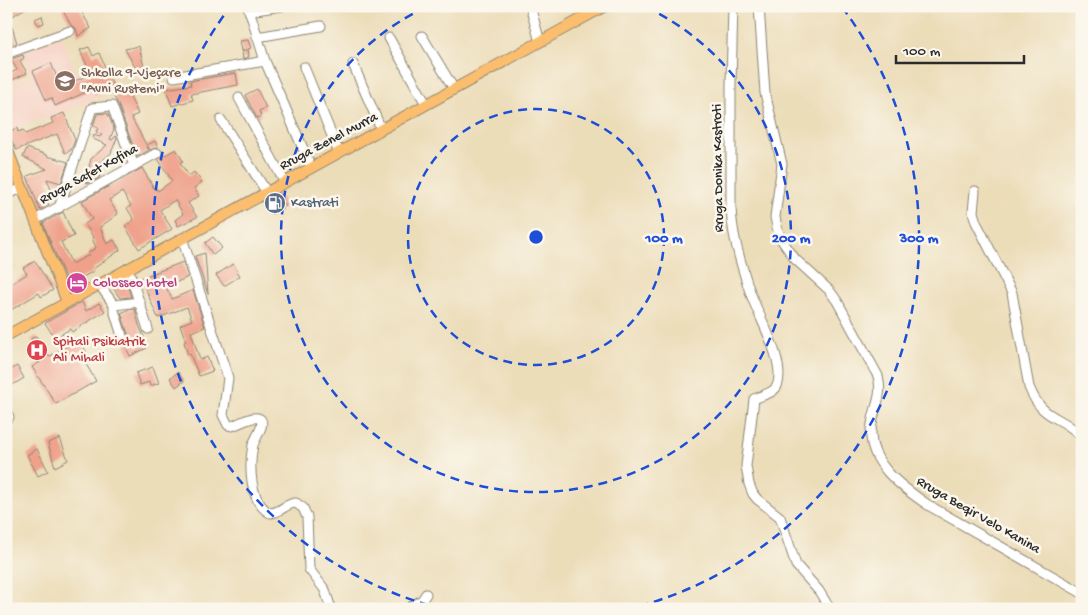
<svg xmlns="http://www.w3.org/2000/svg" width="1088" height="615" viewBox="0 0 1088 615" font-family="'Gochi Hand',sans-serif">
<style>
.built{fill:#f6d2c4}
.building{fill:#efa18b}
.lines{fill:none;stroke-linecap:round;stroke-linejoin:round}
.minor-casing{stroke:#8c8472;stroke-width:11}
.major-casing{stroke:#8c8472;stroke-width:12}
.minor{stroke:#fff;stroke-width:9}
.major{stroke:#fbbe6e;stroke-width:10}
.ring{fill:none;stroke:#1d4ed8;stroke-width:2.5;stroke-dasharray:9 6}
.labels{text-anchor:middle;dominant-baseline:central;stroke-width:5;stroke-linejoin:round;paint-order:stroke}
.education-label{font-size:14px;fill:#785e54;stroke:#fbf7ec;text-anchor:start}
.street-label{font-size:14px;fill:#2b2b2b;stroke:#fbf7ec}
.service-label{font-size:14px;fill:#4e5e75;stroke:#fbf7ec;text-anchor:start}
.hotel-label{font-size:14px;fill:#b23c85;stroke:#fbf7ec;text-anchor:start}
.health-label{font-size:14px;fill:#be3a42;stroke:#fbf7ec;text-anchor:start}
.centre{fill:#1d4ed8;stroke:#fbf7ec;stroke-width:2.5}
.ring-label{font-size:15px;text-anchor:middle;font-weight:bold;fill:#1d4ed8;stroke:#fbf7ec;stroke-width:5;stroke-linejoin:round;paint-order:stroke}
</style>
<rect width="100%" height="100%" fill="#fbf7ec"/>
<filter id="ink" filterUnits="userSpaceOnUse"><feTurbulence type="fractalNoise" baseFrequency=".02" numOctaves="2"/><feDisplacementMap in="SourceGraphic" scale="10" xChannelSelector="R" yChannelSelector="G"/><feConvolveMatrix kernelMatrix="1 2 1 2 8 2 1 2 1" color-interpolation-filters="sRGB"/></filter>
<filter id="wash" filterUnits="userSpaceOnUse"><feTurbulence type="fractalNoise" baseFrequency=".0096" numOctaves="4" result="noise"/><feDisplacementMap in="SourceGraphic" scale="20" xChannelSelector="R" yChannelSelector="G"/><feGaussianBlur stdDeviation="1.12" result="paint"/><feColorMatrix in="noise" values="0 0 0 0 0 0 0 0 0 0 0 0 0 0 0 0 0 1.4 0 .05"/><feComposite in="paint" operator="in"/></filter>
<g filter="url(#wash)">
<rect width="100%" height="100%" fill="#ecddb9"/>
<polygon class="built" points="61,35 76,75 90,74 84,60 99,53 115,90 61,113 6,131 6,86 31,76 22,50"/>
<g id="blocks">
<g class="building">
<polygon points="6,6 29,6 11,17 6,10"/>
<polygon points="68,6 78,6 91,28 78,36 76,28 71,25 62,9"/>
<polygon points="42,16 44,23 38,25 35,19"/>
<polygon points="12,27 17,43 8,47 6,40 6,29"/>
<polygon points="248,40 251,48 248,49 249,57 243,59 242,52 246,50 242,51 240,41"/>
<polygon points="139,46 144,67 136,69 125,49"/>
<polygon points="89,47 93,56 99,53 113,86 95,94 93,89 55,106 52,98 46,100 33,71 51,63 61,87 91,74 80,50"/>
<polygon points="23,55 24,58 20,61 27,73 6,83 6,75 17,70 11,59"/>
<polygon points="236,73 238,85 191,94 193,100 172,106 166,89 191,85 190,81"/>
<polygon points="130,86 134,95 130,97 138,114 131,117 149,150 137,157 118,104 112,93"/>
<polygon points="257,89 266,108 259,111 261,116 257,118 245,95"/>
<polygon points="64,113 75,140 71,150 65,153 57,134 16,150 8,132 17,128 18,132 23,130 25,134 53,123 51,118"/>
<polygon points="105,113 108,114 114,129 110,139 112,140 116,136 117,138 111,153 98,164 103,166 99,178 89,183 85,182 91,159 107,145 93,139 94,135 100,137 102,135 96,132 98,128 93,126 97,114"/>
<polygon points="155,141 158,147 150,150 147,145"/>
<polygon points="27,148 47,155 47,156 68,162 61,183 47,179 53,195 45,197 49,205 40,210 27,176 47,169 23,157"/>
<polygon points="176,149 183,161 180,163 189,176 194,172 202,182 194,188 199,196 188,203 197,217 178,226 175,220 183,214 175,200 160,210 172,229 139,249 125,226 134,220 127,208 131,206 122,192 109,200 118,214 100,227 107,244 114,240 120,250 93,269 94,271 68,285 43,223 63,212 74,236 61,242 72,264 89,255 88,253 96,248 92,238 93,237 85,224 92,219 82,201 142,168 155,190 157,189 158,191 172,181 158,159"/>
<polygon points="279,194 286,206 272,214 265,201"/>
<polygon points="213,237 222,248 213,255 205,243"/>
<polygon points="205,253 208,294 195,256"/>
<polygon points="35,261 53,290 41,297 39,293 6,313 6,287 27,274 23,268"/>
<polygon points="183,262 188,277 166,287 172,299 193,290 205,327 191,332 200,360 207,357 213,371 199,376 190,354 188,355 184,342 186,341 180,325 192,320 187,307 158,318 141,278"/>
<polygon points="233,264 240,276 224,286 216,275"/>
<polygon points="125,278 131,297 120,298 112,286"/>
<polygon points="82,302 86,311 99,303 105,311 72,332 70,329 55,338 45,323"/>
<polygon points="135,309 139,325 146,342 145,343 147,348 130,356 125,345 129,341 129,337 121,313 128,310"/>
<polygon points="36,336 49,357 79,339 87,353 81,356 96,381 56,404 32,367 40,362 31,347 35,345 31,339"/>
<polygon points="17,366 24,378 6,389 6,373"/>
<polygon points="153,367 159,383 150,386 149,382 140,385 136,373"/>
<polygon points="178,372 184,381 176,387 170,378"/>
<polygon points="60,438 68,460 55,467 48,443"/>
<polygon points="37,449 48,471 38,476 27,455"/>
</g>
</g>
</g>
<g filter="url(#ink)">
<use href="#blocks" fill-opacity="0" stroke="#8c8472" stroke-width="1"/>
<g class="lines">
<g class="minor-casing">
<g id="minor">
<polyline points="248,6 265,61 311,167"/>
<polyline points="530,6 540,42"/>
<path d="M733,6L731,84V209C732,226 735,242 740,259C744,273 748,288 754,302C762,322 786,365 777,386C773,394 761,395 754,399L746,466L749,484L753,494L757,499L780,517L796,565L819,591L830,609"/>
<path d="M759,6L765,93L782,164L775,217L777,227L781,239L795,259L829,290L837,301L878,376C883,396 875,405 872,424C864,461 903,488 928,505L1082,593"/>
<polyline points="249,11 282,6"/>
<polyline points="422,36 454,89"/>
<polyline points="257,37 321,26"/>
<polyline points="389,38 426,104"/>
<polyline points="6,54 70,31"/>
<polyline points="353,64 381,129"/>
<polyline points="304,67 339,153"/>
<polyline points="174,77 265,61"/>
<polyline points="239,98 284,181"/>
<polyline points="221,120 266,191"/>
<path d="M975,191L973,212L976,222L1012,293L1029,387C1043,422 1061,414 1082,437"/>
<polyline points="6,195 22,188"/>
<polyline points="59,208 92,108 112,106 134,166"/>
<polyline points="35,220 157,153"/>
<path d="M182,238L228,378L223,415L228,425L232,426C239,424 251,416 258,418C268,421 255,438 253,445C249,465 249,502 270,513C280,513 286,503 296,503L303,508L307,517L309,569L325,590L331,609"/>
<polyline points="128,268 148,329"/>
<polyline points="99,284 114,305 114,310 123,339"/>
<polyline points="114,305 140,302"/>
<polyline points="6,412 9,417"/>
<polyline points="407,609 422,600 426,594"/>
</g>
</g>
<g class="major-casing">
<g id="major">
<polyline points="6,146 67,302"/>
<polyline points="6,336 605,6"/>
</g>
</g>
<use href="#minor" class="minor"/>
<use href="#major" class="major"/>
</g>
</g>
<g class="ring">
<circle cx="536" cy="237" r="128"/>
<path d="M646 7A255 255 0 1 1 426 7"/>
<path d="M443 609A383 383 0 0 1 230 7M842 7A383 383 0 0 1 629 609"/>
</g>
<defs>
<g id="school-disc" transform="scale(1.125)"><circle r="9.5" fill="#8d6e63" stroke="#fbf7ec"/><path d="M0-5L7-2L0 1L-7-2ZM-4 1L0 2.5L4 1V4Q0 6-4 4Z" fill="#fff"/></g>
<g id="fuel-disc" transform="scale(1.125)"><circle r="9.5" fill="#5c6f8a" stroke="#fbf7ec"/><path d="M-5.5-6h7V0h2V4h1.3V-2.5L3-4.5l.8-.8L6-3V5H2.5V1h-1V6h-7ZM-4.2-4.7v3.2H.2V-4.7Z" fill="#fff"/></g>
<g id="hotel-disc" transform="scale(1.125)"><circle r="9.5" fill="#d1479c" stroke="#fbf7ec"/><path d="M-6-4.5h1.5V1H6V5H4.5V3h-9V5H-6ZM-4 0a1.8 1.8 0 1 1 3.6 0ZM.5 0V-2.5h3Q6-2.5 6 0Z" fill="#fff"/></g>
<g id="hospital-disc" transform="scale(1.125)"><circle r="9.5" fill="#e0444e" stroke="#fbf7ec"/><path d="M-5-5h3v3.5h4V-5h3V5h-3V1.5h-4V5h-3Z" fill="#fff"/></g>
</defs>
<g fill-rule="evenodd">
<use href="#school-disc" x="65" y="81"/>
<use href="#fuel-disc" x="275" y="203"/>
<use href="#hotel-disc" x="77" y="283"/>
<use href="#hospital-disc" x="37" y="350"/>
</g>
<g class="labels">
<g class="education-label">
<text x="81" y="73">Shkolla 9-Vjeçare<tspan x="81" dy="16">"Avni Rustemi"</tspan></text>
</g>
<g class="street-label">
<text transform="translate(329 142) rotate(-28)">Rruga Zenel Murra</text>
<text transform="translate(719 168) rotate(-91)">Rruga Donika Kastroti</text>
<text transform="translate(89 175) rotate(-29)">Rruga Safet Kofina</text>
<text transform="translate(978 516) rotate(30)">Rruga Beqir Velo Kanina</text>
</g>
<g class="service-label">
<text x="291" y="203">Kastrati</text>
</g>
<g class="hotel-label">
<text x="93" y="283">Colosseo hotel</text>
</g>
<g class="health-label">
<text x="53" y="342">Spitali Psikiatrik<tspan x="53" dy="16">Ali Mihali</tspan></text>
</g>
</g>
<circle cx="536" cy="237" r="8" class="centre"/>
<g class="ring-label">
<text x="664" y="242">100 m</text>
<text x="791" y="242">200 m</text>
<text x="919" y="242">300 m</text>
</g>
<rect width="1088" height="615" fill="none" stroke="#fbf7ec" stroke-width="25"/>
<path d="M896 55v8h128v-8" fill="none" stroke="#2b2b2b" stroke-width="2.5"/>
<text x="903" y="55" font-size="15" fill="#2b2b2b" stroke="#fbf7ec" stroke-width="4" paint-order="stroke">100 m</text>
</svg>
